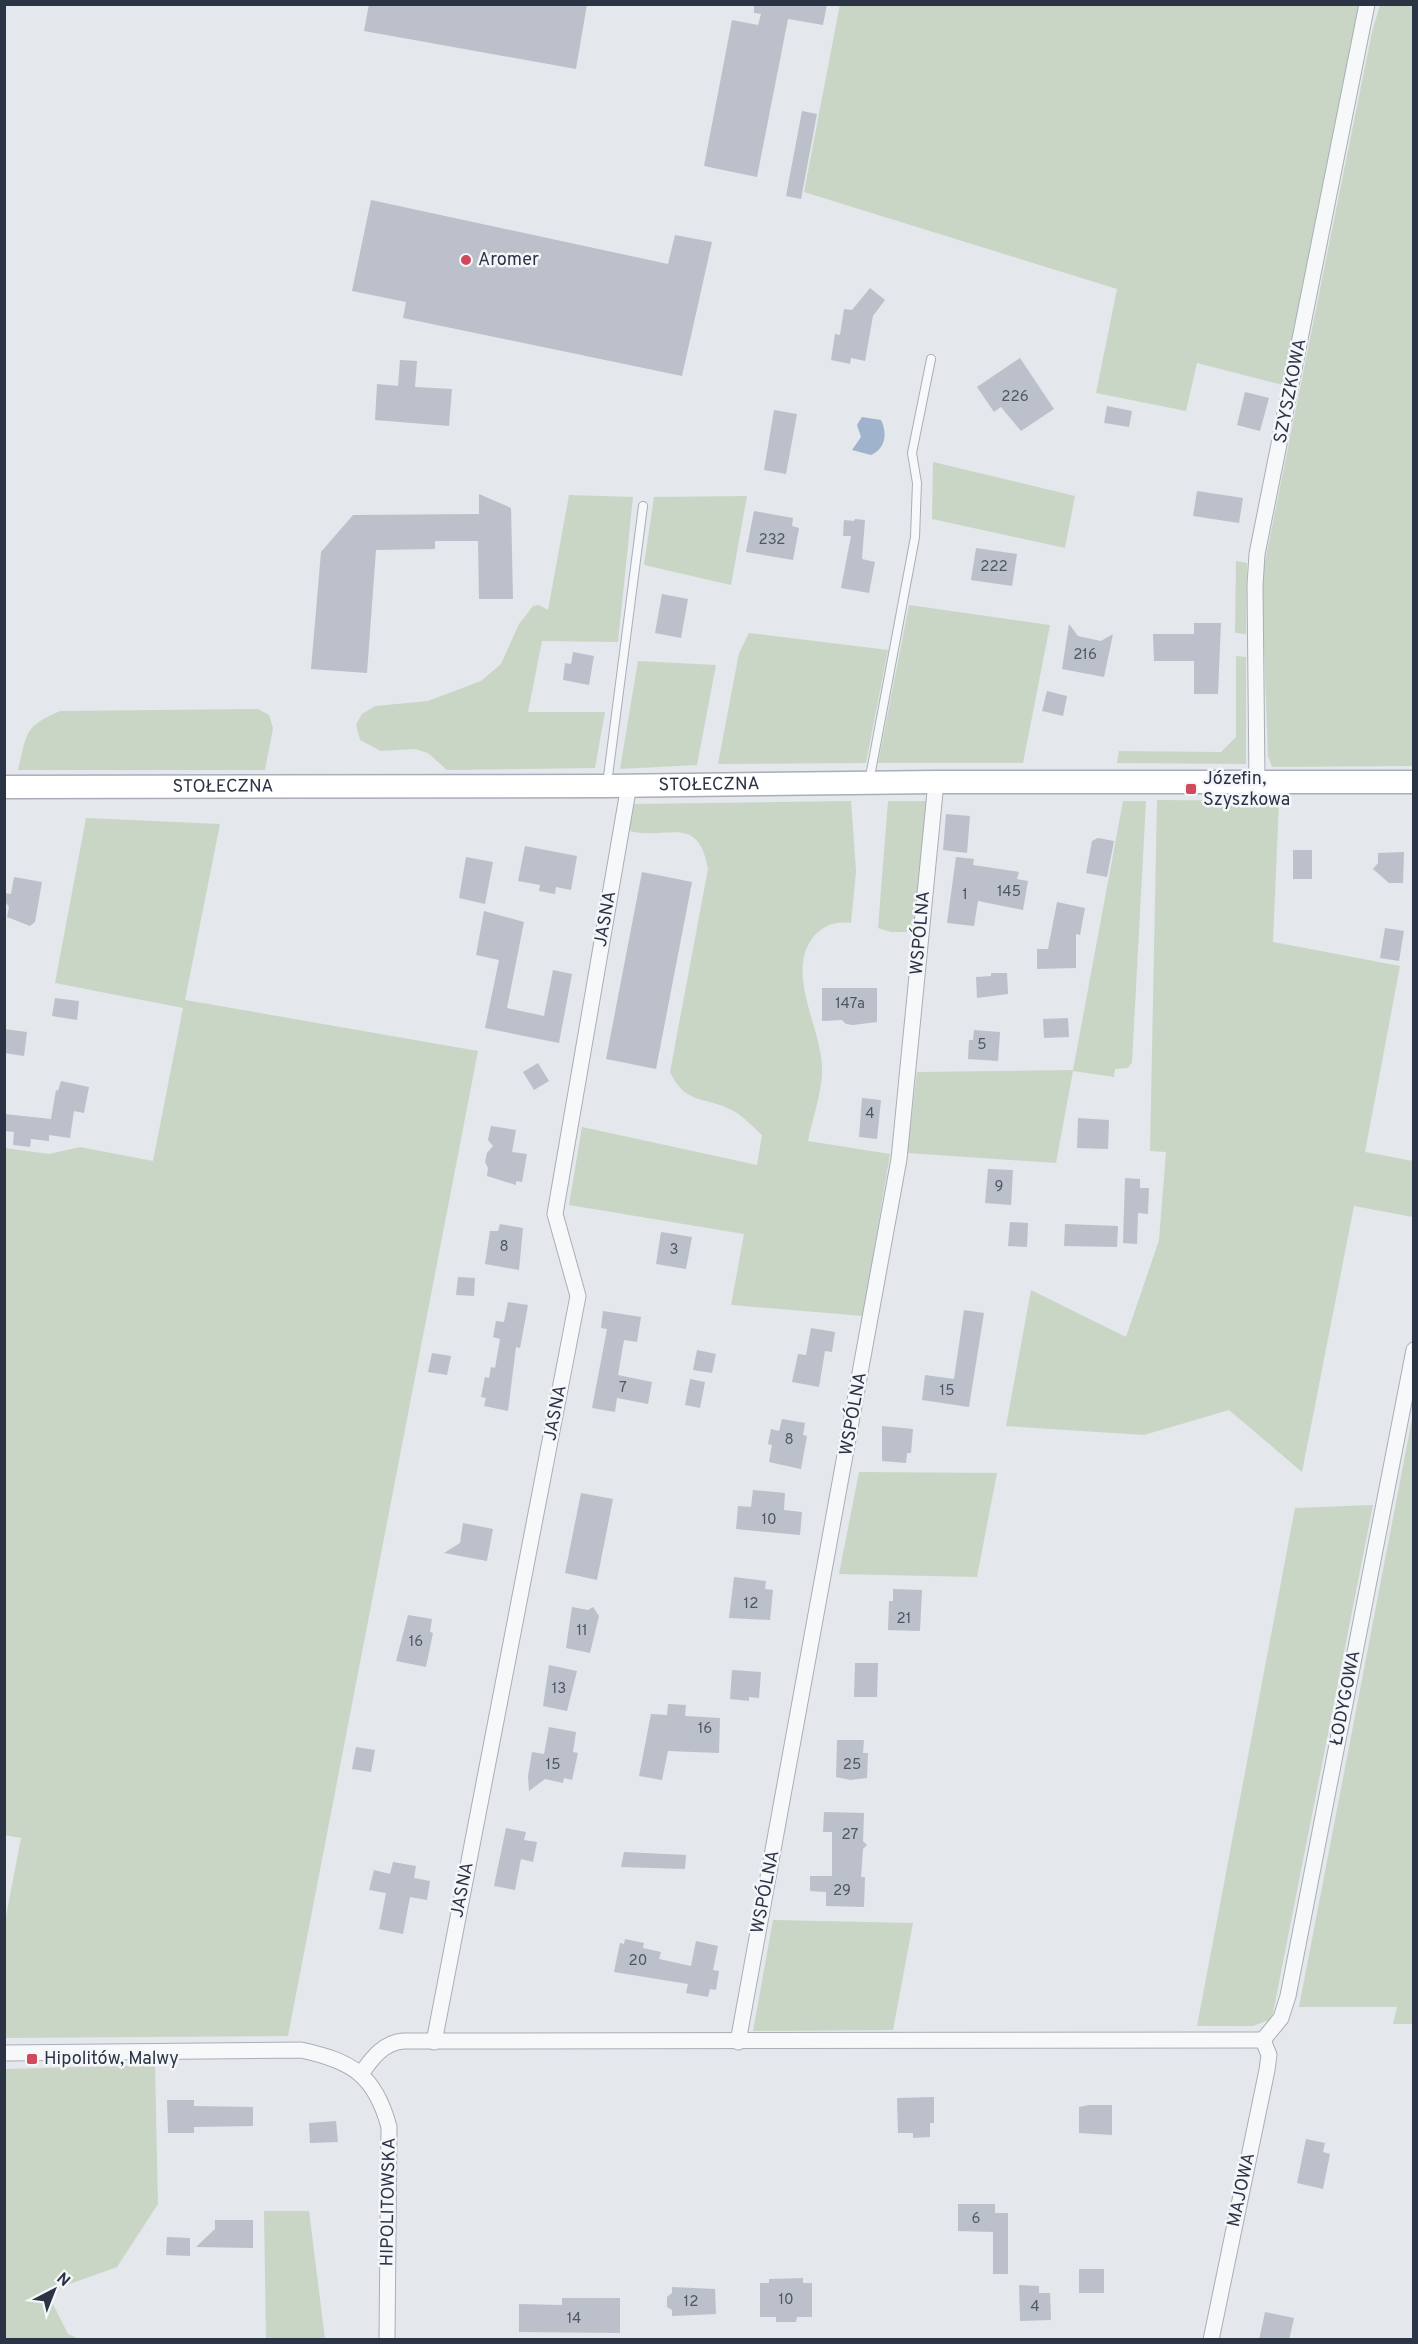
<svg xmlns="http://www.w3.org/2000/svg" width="1418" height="2344" viewBox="0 0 1418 2344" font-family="Overpass,sans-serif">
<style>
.green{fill:#c9d6c5}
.water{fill:#9fb4cc}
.building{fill:#bbc0ca}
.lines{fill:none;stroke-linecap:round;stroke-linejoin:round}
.lane-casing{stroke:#a9aeb7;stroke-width:10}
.street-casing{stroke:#a9aeb7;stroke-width:17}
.secondary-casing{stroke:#a9aeb7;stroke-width:25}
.lane{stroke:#f7f8fa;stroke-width:8}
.street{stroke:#f7f8fa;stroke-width:15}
.secondary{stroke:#fff;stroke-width:22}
.poi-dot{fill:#d1495b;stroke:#f4f6f9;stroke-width:2}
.labels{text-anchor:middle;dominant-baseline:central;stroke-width:5;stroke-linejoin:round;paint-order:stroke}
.number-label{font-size:15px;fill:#4f5766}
.poi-label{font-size:18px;fill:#2b3445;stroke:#f4f6f9;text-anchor:start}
.street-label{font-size:18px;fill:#2b3445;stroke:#f4f6f9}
</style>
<rect width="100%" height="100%" fill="#e4e7ec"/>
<g class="green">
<polygon points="840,4 1359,5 1283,385 1197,363 1186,411 1096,393 1117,289 804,192"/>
<polygon points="1380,5 1413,5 1413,766 1272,767 1268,756 1262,593 1264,566 1372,32"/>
<polygon points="933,462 1075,496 1065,548 932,519"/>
<polygon points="569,495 633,497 618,642 542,641 528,712 605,712 595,768 447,770 428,753 415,749 381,751 360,740 356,725 362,714 375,706 428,701 481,681 501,664 519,624 533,606 539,605 548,610"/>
<polygon points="747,496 731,585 644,565 654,497"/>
<polygon points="1236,561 1247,563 1246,634 1235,633"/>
<polygon points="909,605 1050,625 1023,763 878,763"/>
<polygon points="749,633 888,650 866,763 718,764 739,653"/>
<polygon points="1236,656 1246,657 1246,764 1117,763 1119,751 1221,752 1236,737"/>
<polygon points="638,661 716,665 697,765 620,769"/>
<path d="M258,709L269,715L273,728L265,770H18C27,734 23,727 60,711Z"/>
<polygon points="1157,800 1279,801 1273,942 1400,966 1365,1152 1413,1161 1413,1217 1354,1206 1302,1472 1229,1410 1144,1435 1006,1426 1031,1290 1126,1337 1159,1240 1166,1152 1150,1151"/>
<path d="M851,801L856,871L851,923C836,921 824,925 814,936C783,974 825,1032 822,1074C821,1096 812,1120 808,1141L890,1154L863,1316L731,1305L744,1234L569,1205L582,1127L757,1165L762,1135C754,1128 746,1119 737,1113C708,1095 686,1107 670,1072L708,869C698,812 667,841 629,831L633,804Z"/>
<polygon points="888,801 928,801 914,932 891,932 878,928"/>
<polygon points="1123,801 1146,801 1132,1062 1128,1068 1115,1069 1114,1077 1073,1071 1056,1163 907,1153 917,1072 1073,1070"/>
<polygon points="86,818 220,824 185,1000 478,1051 288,2036 5,2038 5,1921 21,1838 4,1835 5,1148 49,1154 80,1147 153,1161 183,1008 55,983"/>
<polygon points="1413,1414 1414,2024 1393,2024 1397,2007 1299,2007"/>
<polygon points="859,1472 997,1473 977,1577 839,1574"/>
<polygon points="1373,1505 1273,2013 1269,2020 1253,2026 1197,2026 1295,1508"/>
<polygon points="773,1920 913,1923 893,2030 753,2031"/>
<polygon points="155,2065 158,2204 117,2267 47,2292 68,2334 79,2339 5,2339 5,2069"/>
<polygon points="264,2211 309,2211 325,2339 266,2339"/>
</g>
<path class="water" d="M862,417L881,420C888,434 885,449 871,455L852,450L861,437L857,425Z"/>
<g class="building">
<polygon points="369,4 587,4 576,69 364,31"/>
<polygon points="754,4 827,4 823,25 788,19 757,177 704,166 732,20 758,25 761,14 754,13"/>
<polygon points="802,111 817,114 801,199 786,196"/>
<polygon points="371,200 668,264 675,235 712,242 682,376 403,318 406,302 352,291"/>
<polygon points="870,288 885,300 873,316 865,361 851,358 850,364 831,360 835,334 840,335 844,309 852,310"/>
<polygon points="1020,358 1054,409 1021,431 1001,407 994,412 977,387"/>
<polygon points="400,360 417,361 415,387 452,389 449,426 375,420 377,384 398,386"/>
<polygon points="1245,392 1269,398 1260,431 1237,425"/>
<polygon points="1107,406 1132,411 1129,427 1104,423"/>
<polygon points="774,410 797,414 786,474 764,470"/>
<polygon points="1197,491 1243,498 1239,523 1193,516"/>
<polygon points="479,494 511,508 513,599 479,599 478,541 435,541 435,549 376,550 367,673 311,669 321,552 353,515 479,514"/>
<polygon points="754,511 793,518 792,526 799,528 793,560 746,552"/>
<polygon points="855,519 865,520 862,559 875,562 869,593 841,588 851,536 843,536 844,520 854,521"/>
<polygon points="976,548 1017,554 1012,586 971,580"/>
<polygon points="662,594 688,599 681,638 655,633"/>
<polygon points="1194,623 1221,623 1218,694 1194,694 1194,661 1154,661 1153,634 1194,634"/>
<polygon points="1069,624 1078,636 1101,641 1113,634 1104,677 1062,669"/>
<polygon points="573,652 594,656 589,685 563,680 565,663 571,664"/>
<polygon points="1047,691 1067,696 1063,716 1042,711"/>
<polygon points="946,814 970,816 967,853 943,850"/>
<polygon points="1098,838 1114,841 1107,877 1086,873 1092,841"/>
<polygon points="525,846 577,856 571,890 556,887 555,894 539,891 540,885 518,881"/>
<rect x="1293" y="850" width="19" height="29"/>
<polygon points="1404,852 1403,883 1389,883 1373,869 1378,863 1378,853"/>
<polygon points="466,857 493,862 485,904 459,898"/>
<polygon points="956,857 974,859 973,865 1019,872 1017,879 1028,881 1023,910 978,901 974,926 947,923"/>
<polygon points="642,872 692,882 656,1069 606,1059"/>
<polygon points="14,877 42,882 35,922 30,926 7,917 9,907 4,900 4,893 11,894"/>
<polygon points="1057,902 1085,908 1080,935 1076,934 1076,968 1037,969 1037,949 1048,949"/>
<polygon points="484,911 524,922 507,1008 544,1016 553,970 572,974 559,1043 485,1028 499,960 476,955"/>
<polygon points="1385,928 1404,931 1399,961 1380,958"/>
<polygon points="991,973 1007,973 1008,994 977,998 976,977 991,976"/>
<polygon points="822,988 877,988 877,1022 853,1025 846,1024 842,1020 822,1021"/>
<polygon points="55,998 79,1001 77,1020 52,1016"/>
<polygon points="1068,1018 1069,1037 1044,1038 1043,1019"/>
<polygon points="4,1029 27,1032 24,1056 4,1053"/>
<polygon points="974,1030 1000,1032 998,1061 968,1059 969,1040 973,1040"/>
<polygon points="538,1063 549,1081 534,1090 523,1072"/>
<polygon points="61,1081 89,1087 84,1113 74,1111 70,1138 49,1135 49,1141 31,1139 30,1147 13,1145 14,1132 4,1131 4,1114 51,1119 56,1090 58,1091"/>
<polygon points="862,1098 881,1100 877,1139 859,1137"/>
<polygon points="1078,1118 1109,1120 1108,1149 1077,1148"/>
<polygon points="491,1126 516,1130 512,1152 527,1154 522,1182 516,1181 516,1185 487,1176 488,1168 485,1162 487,1153 493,1146 488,1140"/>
<polygon points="988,1169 1013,1170 1011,1205 985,1203"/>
<polygon points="1125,1178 1140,1179 1140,1188 1149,1188 1148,1214 1138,1213 1137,1244 1123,1243"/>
<polygon points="1010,1222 1028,1223 1027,1247 1008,1246"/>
<polygon points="500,1224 523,1228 519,1270 485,1264 490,1231 498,1231"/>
<polygon points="1065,1224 1118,1226 1117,1247 1064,1246"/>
<polygon points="661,1232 692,1237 686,1269 656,1264"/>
<polygon points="458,1277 475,1278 474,1296 456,1295"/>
<polygon points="508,1302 528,1305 520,1348 516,1347 508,1411 484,1406 486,1398 481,1397 485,1377 489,1378 491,1367 495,1368 500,1339 493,1337 496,1321 504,1322"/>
<polygon points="964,1310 984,1313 969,1407 922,1400 925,1375 954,1379"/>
<polygon points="603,1311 641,1317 637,1342 624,1340 618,1375 652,1382 648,1404 617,1398 615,1412 592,1408 607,1329 601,1328"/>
<polygon points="811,1328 835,1332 832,1352 825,1351 819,1387 792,1382 798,1354 806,1355"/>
<polygon points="697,1350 716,1354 712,1373 693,1370"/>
<polygon points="432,1353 451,1356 447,1375 428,1372"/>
<polygon points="690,1379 705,1382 700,1408 685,1405"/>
<polygon points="782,1419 805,1423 803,1435 807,1436 801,1469 769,1462 772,1445 768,1444 771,1429 779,1431"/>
<polygon points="882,1426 913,1429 911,1453 907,1453 906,1463 882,1461"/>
<polygon points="753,1490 785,1493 784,1510 802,1512 800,1535 736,1529 738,1506 751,1507"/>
<polygon points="581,1493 613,1499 597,1580 565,1573"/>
<polygon points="463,1523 493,1529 487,1561 444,1553 460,1543"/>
<polygon points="734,1577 766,1581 765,1589 773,1590 770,1620 729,1618"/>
<polygon points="893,1589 922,1590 920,1631 888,1630 889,1601 893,1601"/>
<polygon points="572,1607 588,1610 593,1607 599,1616 590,1653 566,1648"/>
<polygon points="408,1615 432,1619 430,1632 433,1633 426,1667 396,1661"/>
<polygon points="855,1663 878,1663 877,1697 854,1697"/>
<polygon points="549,1665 577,1671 567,1711 543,1706"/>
<polygon points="732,1670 761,1672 759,1698 749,1697 749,1701 730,1699"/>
<polygon points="668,1704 686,1705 685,1716 720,1718 719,1753 668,1751 662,1780 639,1776 651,1714 667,1715"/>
<polygon points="549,1727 576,1732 573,1752 578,1753 572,1780 564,1778 563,1783 545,1779 529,1791 528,1776 532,1752 544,1754"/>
<polygon points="837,1740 864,1740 863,1753 868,1753 867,1778 850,1780 836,1777"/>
<polygon points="356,1747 375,1750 371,1772 352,1769"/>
<polygon points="824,1812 864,1813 863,1841 867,1845 863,1849 861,1877 865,1877 864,1907 826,1906 826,1892 810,1891 810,1876 832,1876 832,1832 823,1832"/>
<polygon points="506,1828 526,1832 524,1840 537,1842 533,1862 521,1859 515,1890 494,1886"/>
<polygon points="624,1852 686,1855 685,1869 621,1867"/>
<polygon points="393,1862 416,1866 414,1878 430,1881 427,1900 410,1897 403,1934 379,1929 386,1893 369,1890 374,1870 390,1874"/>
<polygon points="625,1939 644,1943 643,1948 661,1952 659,1959 691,1966 696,1941 718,1946 713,1970 719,1971 716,1990 710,1989 708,1997 686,1993 688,1984 614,1972 620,1943 624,1944"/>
<polygon points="934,2097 934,2123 930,2123 930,2137 913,2138 913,2133 898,2133 897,2098"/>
<polygon points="167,2100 194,2100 194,2106 253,2107 253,2126 194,2127 194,2133 168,2133"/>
<polygon points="1089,2105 1112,2105 1112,2135 1079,2133 1079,2107"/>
<polygon points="336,2121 338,2142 310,2143 309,2123"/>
<polygon points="1306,2139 1325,2143 1323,2152 1330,2154 1323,2189 1297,2183"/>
<polygon points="958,2204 995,2204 995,2213 1008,2213 1008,2274 993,2274 993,2232 958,2231"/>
<polygon points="215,2220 253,2220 253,2248 196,2247 215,2229"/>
<polygon points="167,2237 190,2238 190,2256 166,2255"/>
<rect x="1079" y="2269" width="25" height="24"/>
<polygon points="803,2278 803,2283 812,2283 812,2317 797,2317 796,2322 776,2322 776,2317 760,2317 760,2283 769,2283 769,2279"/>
<polygon points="1019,2285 1039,2286 1039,2293 1050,2293 1051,2320 1020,2321"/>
<polygon points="672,2287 715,2289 716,2314 672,2316 672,2310 667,2307 667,2297 672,2293"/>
<polygon points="562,2298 620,2298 620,2333 519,2332 519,2304 562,2305"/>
<polygon points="1265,2312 1294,2318 1289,2340 1259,2340"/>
</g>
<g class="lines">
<g class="lane-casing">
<g id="lane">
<polyline points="869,782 915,537 917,483 912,453 931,359"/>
<polyline points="607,784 643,506"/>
</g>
</g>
<g class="street-casing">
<g id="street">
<polyline points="1257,781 1255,585 1257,554 1367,4"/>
<polyline points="1263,2040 1281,2018 1288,1996 1414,1350"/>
<polyline points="434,2042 578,1296 555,1214 629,785"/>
<polyline points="738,2042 899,1159 936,782"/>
<path d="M4,2053L301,2050C352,2061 375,2075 389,2127L387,2340"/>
<path d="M361,2074C372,2058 384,2042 404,2041L1263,2040"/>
<polyline points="1211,2340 1267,2070 1269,2055 1263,2040"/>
</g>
</g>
<g class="secondary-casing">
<g id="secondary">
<path id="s1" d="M4,787L607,786L936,782H1414"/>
</g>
</g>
<use href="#lane" class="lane"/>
<use href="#street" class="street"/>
<use href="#secondary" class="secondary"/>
</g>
<g class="poi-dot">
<circle cx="466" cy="260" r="6"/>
<rect x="1185" y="783" width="12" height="12" rx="3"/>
<rect x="26" y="2053" width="12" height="12" rx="3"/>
</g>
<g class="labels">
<g class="number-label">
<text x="1015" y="397">226</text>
<text x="772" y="540">232</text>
<text x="994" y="567">222</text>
<text x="1085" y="655">216</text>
<text x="1009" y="892">145</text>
<text x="965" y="895">1</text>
<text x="850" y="1004">147a</text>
<text x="982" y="1045">5</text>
<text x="870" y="1114">4</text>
<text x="999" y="1187">9</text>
<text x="504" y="1247">8</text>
<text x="674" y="1250">3</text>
<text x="623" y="1388">7</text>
<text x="947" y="1391">15</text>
<text x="789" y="1440">8</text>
<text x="769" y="1520">10</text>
<text x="751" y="1604">12</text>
<text x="904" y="1619">21</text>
<text x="582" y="1631">11</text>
<text x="416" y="1642">16</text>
<text x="559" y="1689">13</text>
<text x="705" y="1729">16</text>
<text x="553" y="1765">15</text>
<text x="852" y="1765">25</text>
<text x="850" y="1835">27</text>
<text x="842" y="1891">29</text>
<text x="638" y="1961">20</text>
<text x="976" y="2219">6</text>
<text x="786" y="2300">10</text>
<text x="691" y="2302">12</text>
<text x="1035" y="2307">4</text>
<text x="574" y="2319">14</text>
</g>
<g class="poi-label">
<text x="478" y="260">Aromer</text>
<text x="1203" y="779">Józefin,<tspan x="1203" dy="21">Szyszkowa</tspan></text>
<text x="44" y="2059">Hipolitów, Malwy</text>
</g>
<g class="street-label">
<text transform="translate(1291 391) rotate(-79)">SZYSZKOWA</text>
<text stroke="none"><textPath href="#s1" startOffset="705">STOŁECZNA</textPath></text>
<text stroke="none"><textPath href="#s1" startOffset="219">STOŁECZNA</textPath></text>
<text transform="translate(606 919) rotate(-80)">JASNA</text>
<text transform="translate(921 933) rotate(-85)">WSPÓLNA</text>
<text transform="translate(556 1413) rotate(-79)">JASNA</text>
<text transform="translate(854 1414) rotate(-80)">WSPÓLNA</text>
<text transform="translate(1346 1698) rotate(-79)">ŁODYGOWA</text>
<text transform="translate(463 1890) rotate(-79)">JASNA</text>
<text transform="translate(766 1892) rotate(-79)">WSPÓLNA</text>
<text transform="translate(1242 2190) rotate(-78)">MAJOWA</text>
<text transform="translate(389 2202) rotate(-89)">HIPOLITOWSKA</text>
</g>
</g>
<rect width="1418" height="2344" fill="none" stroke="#2b3445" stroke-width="12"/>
<g transform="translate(54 2290) rotate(42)" stroke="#f4f6f9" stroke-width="4.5" paint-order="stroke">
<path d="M0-4.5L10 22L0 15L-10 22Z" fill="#2b3445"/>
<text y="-9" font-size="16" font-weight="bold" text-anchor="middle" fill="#2b3445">N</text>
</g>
</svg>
